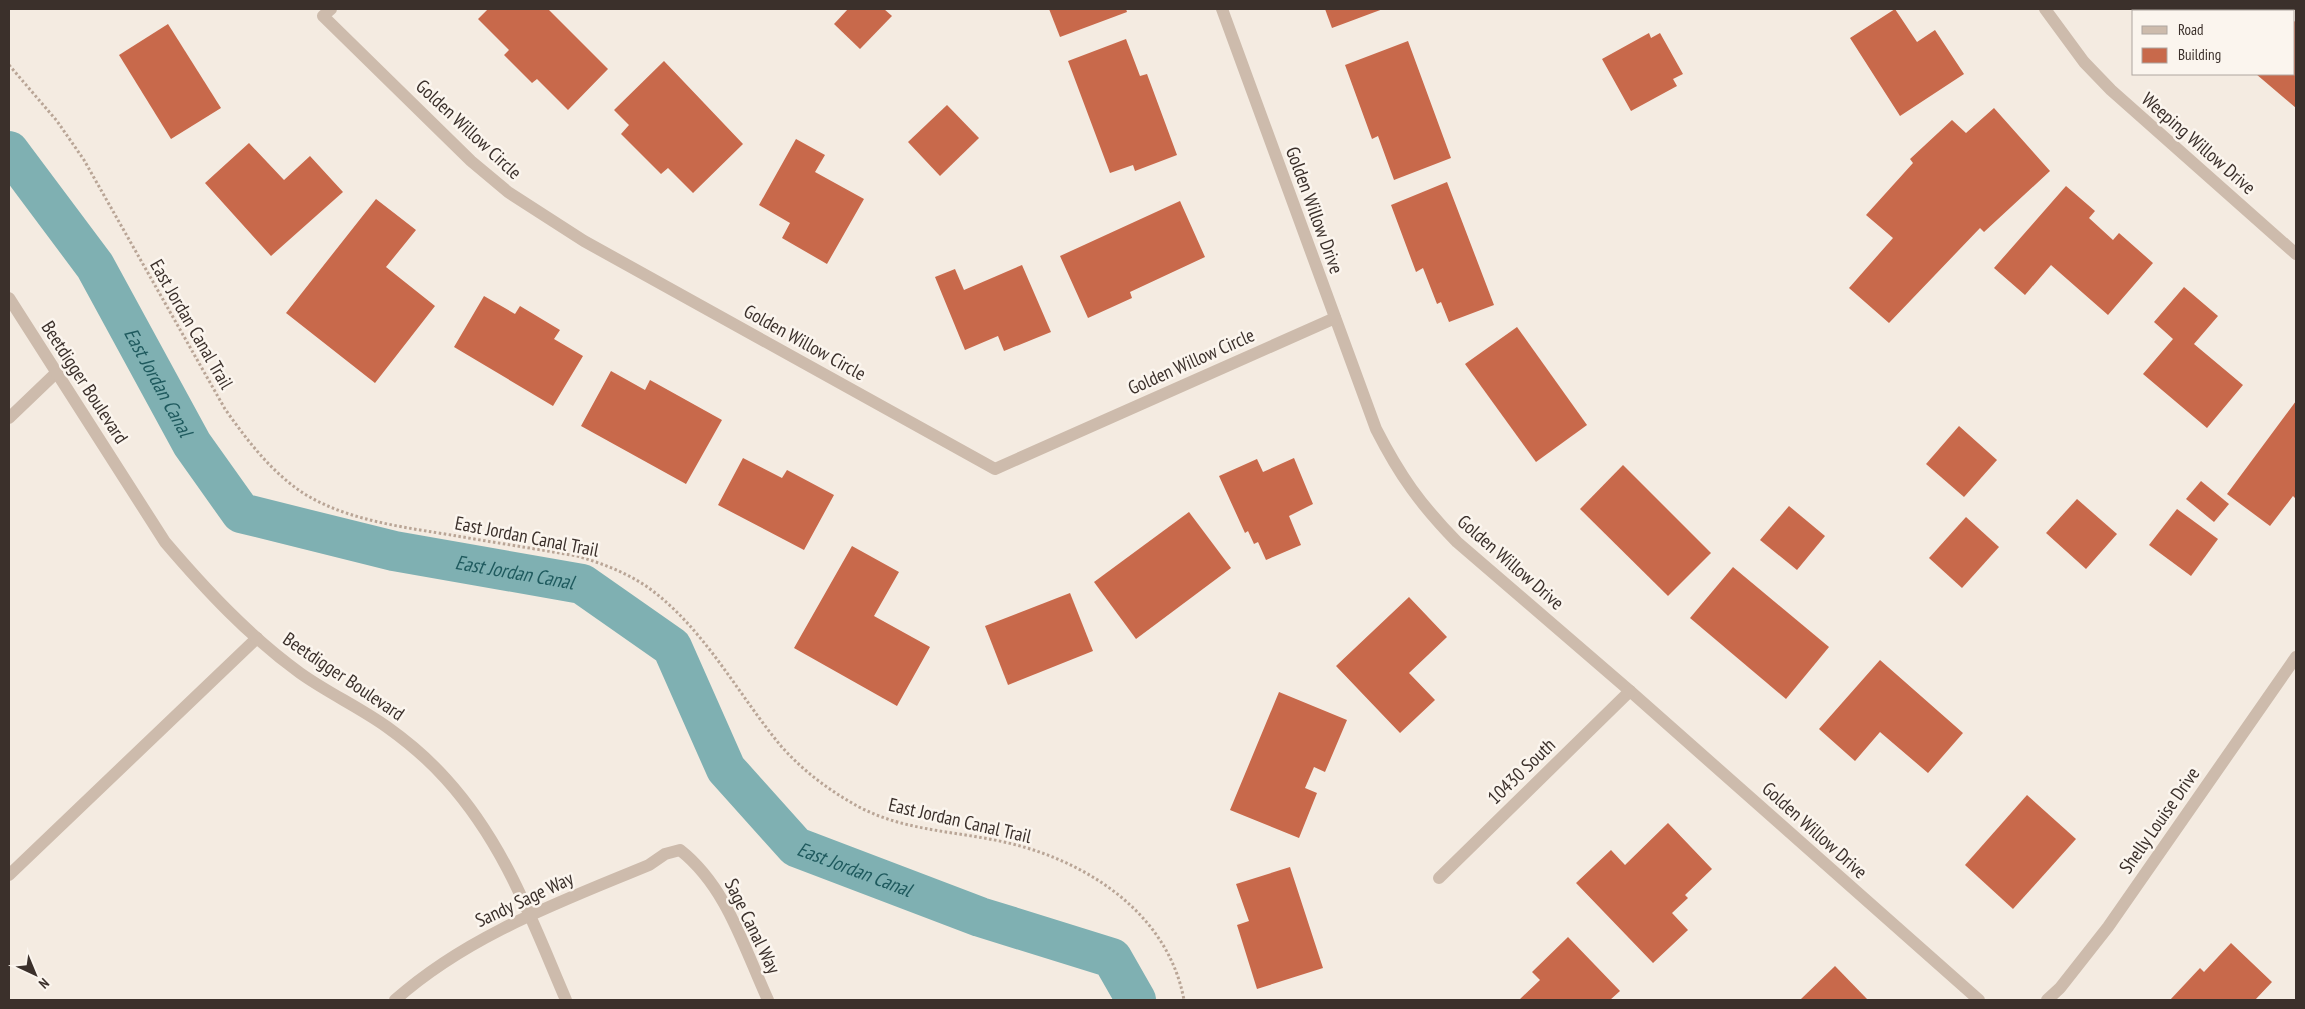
<svg xmlns="http://www.w3.org/2000/svg" width="2305" height="1009" viewBox="0 0 2305 1009" font-family="'PT Sans Narrow',sans-serif">
<style>
.lines{fill:none;stroke-linecap:round;stroke-linejoin:round}
.canal{stroke:#7fb0b2;stroke-width:40}
.building{fill:#c8694b}
.path{stroke:#b9a596;stroke-width:3;stroke-dasharray:2.5 2.5;stroke-linecap:butt}
.service{stroke:#cdbbac;stroke-width:12}
.minor{stroke:#cdbbac;stroke-width:12}
.labels{text-anchor:middle;dominant-baseline:central;stroke-width:5;stroke-linejoin:round;paint-order:stroke}
.street-label{font-size:19px;fill:#3b302b;stroke:#fbf5ee}
.water-label{font-size:20px;font-style:italic;fill:#1f5a5e;stroke:#fbf5ee}
</style>
<rect width="100%" height="100%" fill="#f4ebe1"/>
<g class="lines">
<path class="canal" id="s1" d="M9,151L95,266L192,444L241,513L394,551L582,584L672,647L726,769L796,847L980,917L1112,958L1136,1000"/>
</g>
<g class="building">
<polygon points="488,9 548,9 608,69 568,110 537,79 532,83 504,55 509,50 478,19"/>
<polygon points="848,9 884,9 892,16 860,49 834,24"/>
<polygon points="1049,9 1126,9 1127,12 1060,37"/>
<polygon points="1325,9 1383,9 1332,28"/>
<polygon points="1895,9 1917,42 1935,30 1964,74 1900,116 1850,38"/>
<polygon points="2202,9 2249,9 2246,11 2204,11"/>
<polygon points="2296,19 2296,108 2256,74 2294,74 2294,22"/>
<polygon points="168,24 221,108 171,139 119,55"/>
<polygon points="1649,33 1651,38 1660,33 1683,74 1673,79 1677,86 1631,111 1602,59"/>
<polygon points="1126,39 1140,76 1147,74 1177,155 1135,171 1133,165 1110,173 1068,61"/>
<polygon points="1408,41 1451,158 1394,180 1378,136 1372,139 1345,65"/>
<polygon points="664,61 743,144 693,193 668,168 661,174 621,134 629,125 614,110"/>
<polygon points="947,105 979,138 940,176 908,142"/>
<polygon points="1994,108 2050,171 1984,232 1980,228 1889,323 1849,288 1893,238 1866,215 1913,163 1910,159 1952,120 1966,133"/>
<polygon points="796,139 825,155 815,172 864,199 827,264 782,238 790,223 759,205"/>
<polygon points="249,143 284,180 310,156 343,192 271,256 205,183"/>
<polygon points="1447,182 1494,305 1449,322 1441,302 1437,304 1423,268 1416,272 1391,205"/>
<polygon points="2066,186 2095,211 2089,218 2113,240 2119,233 2153,263 2108,315 2051,265 2025,295 1994,268"/>
<polygon points="376,199 416,230 386,267 435,306 375,383 286,313"/>
<polygon points="1180,201 1205,257 1130,292 1132,298 1088,318 1060,256"/>
<polygon points="1022,265 1051,332 1004,351 998,336 965,350 935,277 955,269 964,290"/>
<polygon points="2184,287 2218,316 2194,344 2243,385 2207,428 2143,374 2173,339 2154,322"/>
<polygon points="484,296 515,314 520,306 560,330 554,339 583,356 553,406 454,347"/>
<polygon points="1517,327 1587,425 1536,462 1465,364"/>
<polygon points="611,371 645,390 650,380 722,420 686,484 581,426"/>
<polygon points="2296,401 2296,499 2293,496 2270,526 2227,494"/>
<polygon points="1959,426 1997,460 1964,497 1926,464"/>
<polygon points="743,458 782,478 787,470 834,495 804,550 718,505"/>
<polygon points="1294,458 1313,504 1289,516 1301,545 1266,560 1258,542 1254,544 1248,531 1245,533 1219,476 1257,459 1263,472"/>
<polygon points="1623,465 1711,553 1668,596 1580,509"/>
<polygon points="2201,481 2229,504 2214,522 2186,499"/>
<polygon points="2077,499 2117,534 2086,569 2046,533"/>
<polygon points="1789,506 1825,536 1797,570 1760,540"/>
<polygon points="2177,509 2218,539 2191,576 2149,545"/>
<polygon points="1189,512 1231,568 1136,639 1094,582"/>
<polygon points="1966,517 1999,547 1962,588 1929,558"/>
<polygon points="852,546 899,572 874,616 930,647 897,706 794,648"/>
<polygon points="1733,567 1829,647 1786,699 1690,618"/>
<polygon points="1070,593 1093,651 1008,685 985,626"/>
<polygon points="1409,597 1447,637 1409,673 1435,700 1400,733 1336,666"/>
<polygon points="1880,660 1963,733 1928,773 1880,732 1855,761 1819,729"/>
<polygon points="1279,692 1347,720 1325,772 1314,767 1305,788 1317,793 1299,838 1230,810"/>
<polygon points="2027,795 2076,839 2013,909 1965,865"/>
<polygon points="1668,823 1712,869 1685,895 1688,898 1672,913 1688,930 1653,963 1576,883 1611,850 1625,865"/>
<polygon points="1290,867 1323,968 1257,989 1237,925 1249,921 1236,884"/>
<polygon points="1568,937 1620,991 1610,1000 1519,1000 1540,980 1532,972"/>
<polygon points="2231,943 2272,982 2255,1000 2170,1000 2200,968 2204,972"/>
<polygon points="1835,966 1868,1000 1800,1000"/>
</g>
<g class="lines">
<path class="path" d="M9,65L57,121L84,160L225,409C245,437 265,464 292,485C336,520 404,527 457,536C497,543 537,549 577,556C601,563 625,572 646,586C703,626 737,693 781,746C803,771 830,791 859,807C905,831 955,831 1004,842C1086,860 1168,913 1184,1000"/>
<g class="service">
<polyline points="9,418 56,373"/>
<polyline points="9,875 257,638"/>
</g>
<g class="minor">
<polyline points="331,9 323,16 471,161 508,192 584,241 995,469 1335,318"/>
<path d="M1222,9L1376,429C1400,476 1420,504 1457,542L1630,691L1979,1000"/>
<polyline points="2045,9 2084,62 2111,90 2296,254"/>
<path d="M9,298L165,542C206,590 249,636 300,673C328,693 359,707 387,727C408,742 429,760 446,779C505,844 532,921 566,1000"/>
<polyline points="1439,878 1630,691"/>
<path d="M395,1000C468,935 560,902 649,865L665,854L680,850C727,887 744,948 768,1000"/>
<polyline points="2047,1000 2060,988 2108,927 2296,657"/>
</g>
</g>
<g class="labels">
<g class="street-label">
<text transform="translate(469 129) rotate(43)">Golden Willow Circle</text>
<text transform="translate(2199 143) rotate(41)">Weeping Willow Drive</text>
<text transform="translate(1315 210) rotate(70)">Golden Willow Drive</text>
<text transform="translate(192 324) rotate(60)">East Jordan Canal Trail</text>
<text transform="translate(805 342) rotate(29)">Golden Willow Circle</text>
<text transform="translate(1191 361) rotate(-24)">Golden Willow Circle</text>
<text transform="translate(85 382) rotate(57)">Beetdigger Boulevard</text>
<text transform="translate(527 536) rotate(11)">East Jordan Canal Trail</text>
<text transform="translate(1511 562) rotate(41)">Golden Willow Drive</text>
<text transform="translate(344 676) rotate(34)">Beetdigger Boulevard</text>
<text transform="translate(1521 771) rotate(-44)">10430 South</text>
<text transform="translate(960 820) rotate(13)">East Jordan Canal Trail</text>
<text transform="translate(2159 820) rotate(-55)">Shelly Louise Drive</text>
<text transform="translate(1815 830) rotate(42)">Golden Willow Drive</text>
<text transform="translate(524 899) rotate(-25)">Sandy Sage Way</text>
<text transform="translate(753 926) rotate(64)">Sage Canal Way</text>
</g>
<g class="water-label">
<text stroke="none"><textPath href="#s1" startOffset="276">East Jordan Canal</textPath></text>
<text stroke="none"><textPath href="#s1" startOffset="711">East Jordan Canal</textPath></text>
<text stroke="none"><textPath href="#s1" startOffset="1190">East Jordan Canal</textPath></text>
</g>
</g>
<rect width="2305" height="1009" fill="none" stroke="#3b302b" stroke-width="20"/>
<rect x="2132" y="10" width="162" height="65" fill="#fbf5ee" stroke="#aea6a0"/>
<rect x="2142" y="26" width="25" height="8" fill="#cdbbac" stroke="#aea6a0"/>
<text x="2178" y="35" font-size="15" fill="#3b302b">Road</text>
<rect x="2142" y="48" width="25" height="15" fill="#c8694b" stroke="#aea6a0"/>
<text x="2178" y="60" font-size="15" fill="#3b302b">Building</text>
<g transform="translate(35 974) rotate(136)" stroke="#fbf5ee" stroke-width="4" paint-order="stroke">
<path d="M0-4L9 19L0 12L-9 19Z" fill="#3b302b"/>
<text y="-8" font-size="14" font-weight="bold" text-anchor="middle" fill="#3b302b">N</text>
</g>
</svg>
